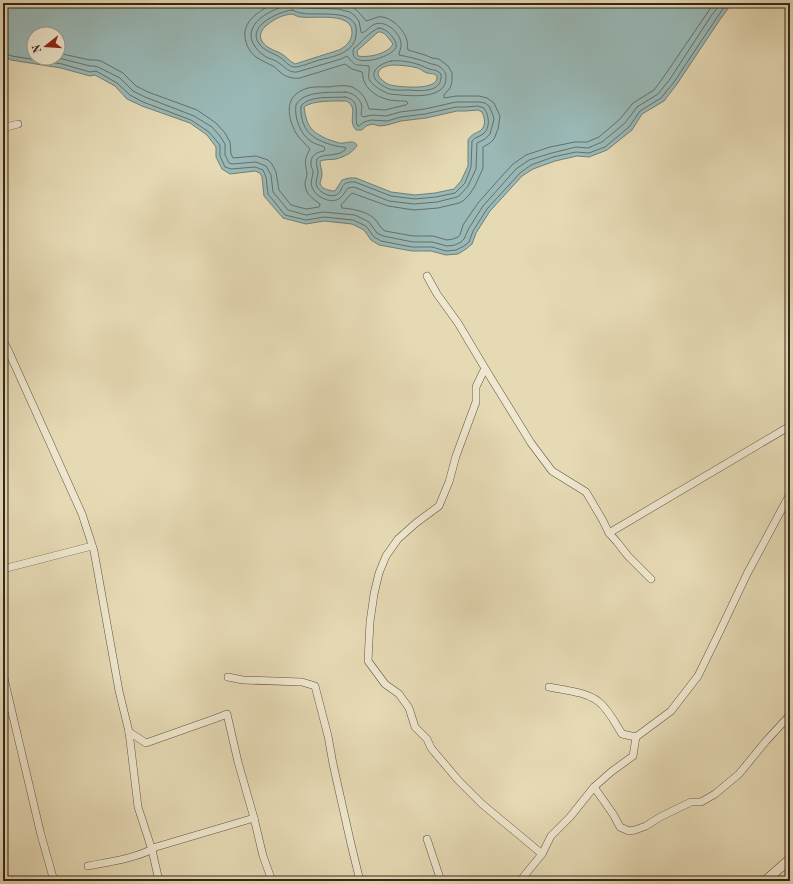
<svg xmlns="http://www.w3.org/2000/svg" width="793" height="884" viewBox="0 0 793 884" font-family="'Old Standard TT',serif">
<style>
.water{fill:#99b8b6;stroke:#707e78;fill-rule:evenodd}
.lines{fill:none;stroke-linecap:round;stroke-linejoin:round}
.shore{stroke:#667068;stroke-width:1}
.minor-casing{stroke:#605442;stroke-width:8}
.secondary-casing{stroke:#33271b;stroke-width:10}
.minor{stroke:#efe7cf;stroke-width:7}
.secondary{stroke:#efe7cf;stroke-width:9}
</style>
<rect width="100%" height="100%" fill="#e6dab5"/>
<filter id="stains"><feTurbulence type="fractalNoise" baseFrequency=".005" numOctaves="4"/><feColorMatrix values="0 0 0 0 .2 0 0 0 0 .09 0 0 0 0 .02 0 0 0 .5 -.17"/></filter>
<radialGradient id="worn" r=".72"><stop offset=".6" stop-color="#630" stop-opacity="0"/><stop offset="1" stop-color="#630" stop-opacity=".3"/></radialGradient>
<path class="water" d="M3,3H732L719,21L677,84L664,101L642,114L632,130L607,150L589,157L577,156L555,161L533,169L522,176L490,211L476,233L472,244L466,249L458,254L446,255L431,251H412L379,245L371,240L364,230L352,224L324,221L306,224L283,218L264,196L262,177L260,173L255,171L230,174L222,169L216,157V147L207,135L190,123L142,106L127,99L115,86L95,75L90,76L61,68L11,60L3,56ZM292,14C295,15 298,17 301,17C315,19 354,11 352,34C351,42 345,47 339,50L295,64C289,61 286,56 280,53C277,51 274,51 271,49C260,43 256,34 267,25C274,19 282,15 292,14ZM378,32C385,31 389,39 393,44C388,54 368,58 358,56L357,51L358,50ZM34,34H58V58H34ZM392,65C401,65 410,66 418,68C422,70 424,72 427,73C431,74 434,73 437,76C437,78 437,80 436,81C430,90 400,87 390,85C385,83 378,78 378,73C380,67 386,66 392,65ZM346,101C347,101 351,104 351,105C356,111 348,122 356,130H362L366,126L372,124L380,126L387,125L401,121L426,118L457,111H466L478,110L482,112C485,118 487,128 478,132C474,134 471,135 468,140V166L461,181L454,189L435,193L415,195L391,192L356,178H349L342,180L335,191C330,191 322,189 320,184C320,181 322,178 322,174C322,170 320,166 320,161C325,159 331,160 336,159C344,157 354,152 357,145C353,139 346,144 339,143C335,142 331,140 327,139C310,131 307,126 304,107C313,100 334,101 346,101Z"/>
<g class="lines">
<g class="shore">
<path d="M336,3C353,5 357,9 366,21C370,20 374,18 378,17C390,15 405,30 407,41C408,44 407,47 408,50L425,55L432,58L439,59L448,66L452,73V82L450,88L444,95V98L456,96H479L487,98L494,103L500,116L498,129L494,139L490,143L483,147V168L475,186L469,195L463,201L459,203L438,208L414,210L388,206L352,193L341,205L342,208C353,209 365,211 374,218C378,222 380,228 385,231L413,236H433L447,240L453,239L458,237L460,235L463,225L478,203L501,177L513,164L526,155L550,147L575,142H587L599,137L620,119L633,103L654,90L665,75L714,3"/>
<path d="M291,5L302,8L338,9L350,12L354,15L359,21L361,32L362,33C367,31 370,26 375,24C386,20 400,33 401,43C402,47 399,51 399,55C409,57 419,59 429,63C433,65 437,64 440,67C444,70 446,73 446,77C447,99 414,96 400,95C395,94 389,95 385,92C380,90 373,85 370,81C367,76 370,71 369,66C355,64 357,68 347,56L341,59L297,72C289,73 285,67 279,63C275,60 271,59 268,58C263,55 259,52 256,48C238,25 273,7 291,5Z"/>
<path d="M292,10C295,11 298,13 301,13C318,17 365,5 355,40C350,54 332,57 319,60C314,62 309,63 305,65C302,65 299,67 296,67C290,68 285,61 281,58C274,53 266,52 260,45C245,27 277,12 292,10Z"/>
<path d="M379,28C387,29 393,36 396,43C396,45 397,47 395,49C390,57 356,68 353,54C353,52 353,50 354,48C355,48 359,44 359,44C365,38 371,31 379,28Z"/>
<polyline points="3,53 12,56 62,64 90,72 96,71 117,83 130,95 143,102 191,120 209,132 220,145 220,156 225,167 231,169 255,167 263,170 266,177 268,194 285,215 306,220 324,217 353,220 366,226 374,237 381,241 412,247 432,247 446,251 456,250 464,246 469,242 473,231 487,209 520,173 531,165 553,157 576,152 589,153 605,147 629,127 640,111 661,98 674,82 716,19 727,3"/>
<path d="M58,53L90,60H96L101,61L123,73L136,86L148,92L197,110L216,123L225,133L230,142L231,154L233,158L256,156L268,160L272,164L276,172L279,190L291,205L306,209L319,207L320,205V204C312,198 305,194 305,183C305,180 307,177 307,174C307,171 306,170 306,167C304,160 307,155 310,149C306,144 300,140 296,133C294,130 293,126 291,122C287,107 289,95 305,89C313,86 321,87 329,87C337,86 347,84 354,88C359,91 364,95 366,101C368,104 368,107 369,109L385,110L397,107L406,105L408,103L406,101C399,101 390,101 383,98C376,96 367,89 364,81C363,79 363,75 362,72L352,69L345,64L300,78C293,79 285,77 280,72C277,70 276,68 273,66C267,63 262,61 256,57C252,54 249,50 247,45C238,23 258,12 274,3"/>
<polyline points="52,58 63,59 90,66 94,66 98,67 120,78 133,91 145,97 194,116 212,127 220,136 225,144 225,155 229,163 232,164 256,162 266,166 271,175 273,192 288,210 306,215 323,212 355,215 369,222 377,233 383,236 413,242 432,242 447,246 455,245 461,242 464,239 469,228 483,206 516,169 529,160 552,153 576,147 588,148 602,142 625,123 637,107 658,94 670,79 711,16 721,3"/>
<path d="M391,61C401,60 411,62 420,65C423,66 426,68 429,69C434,70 437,70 441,74C443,93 421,91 408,90C402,90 392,91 387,88C366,78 372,66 391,61Z"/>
<path d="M345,92C352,92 360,98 362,106C362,109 361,112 361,115L363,117L372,115L386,116L400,112L425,109L456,102H480L485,103L489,106L493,115L494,119L492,127L490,134L485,139L477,143L476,169L468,186L460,195L457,197L437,202L414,204L389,201L354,187L348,188C345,191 344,195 340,198C332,205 315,197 312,187C310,181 313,177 313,171C312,166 312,171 311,165C310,156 316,152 324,151L325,148L324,147C320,145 315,144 312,142C300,135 294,117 296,105C304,90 330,93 345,92Z"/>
<path d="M345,97C362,101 354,113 357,125L359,126L364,122L371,120L387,121L401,117L425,114L456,107H466L478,106L484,108C489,115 491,128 483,134C479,137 475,137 472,141L471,167L465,183L455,193L436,197L415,199L391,196L355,182C338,181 345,191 336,195C329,198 317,191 316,184C316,180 318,176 318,171C317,167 316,164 317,159C322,154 329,156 336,154C339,154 342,152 345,150L346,148L344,147C338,147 332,145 326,143C322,141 317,140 314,137C304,131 300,117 301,106C309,95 332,98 345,97Z"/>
</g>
<g class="minor-casing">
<g id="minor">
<polyline points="3,128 18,124"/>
<polyline points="427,276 437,294 458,323 486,370 531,443 552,471 586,492 602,519 609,533 617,542 628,556 651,579"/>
<polyline points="3,341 8,350 82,514 94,551 119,691 129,732 138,807 152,850 159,881"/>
<polyline points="486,370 483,372 476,387 476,402 456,456 449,482 439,506 416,523 398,539 386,556 379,573 374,594 370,622 368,661 385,684 399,694 409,708 415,727 427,739 431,748 458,780 482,804 542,854 520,881"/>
<polyline points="609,533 790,426"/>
<polyline points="3,569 92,546"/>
<polyline points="3,674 41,835 54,881"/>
<polyline points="228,677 243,680 302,682 315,686 328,736 333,764 351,844 360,881"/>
<path d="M549,687C564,690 587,692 599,702C609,710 615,723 622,734L636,737L671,711L698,676L719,633L747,574L790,494"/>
<polyline points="129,732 146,743 214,719 227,714 238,762 254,818"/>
<polyline points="594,787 613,814 620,827 629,831 635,830 646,826 660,817 691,802 701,802 715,794 739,774 766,741 790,715"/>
<polyline points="427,839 441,881"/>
<polyline points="542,854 551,836 570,817 594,787 611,772 633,756 636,737"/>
<path d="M88,866C109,862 138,858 156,847L254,818L263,856L272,881"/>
</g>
</g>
<g class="secondary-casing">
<polyline id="secondary" points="765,881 790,859"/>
</g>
<use href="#minor" class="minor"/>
<use href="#secondary" class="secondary"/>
</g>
<rect width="793" height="884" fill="none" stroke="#e6dab5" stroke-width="16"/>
<rect x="4" y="4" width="785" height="876" fill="none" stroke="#33271b" stroke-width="2"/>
<rect x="8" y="8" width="777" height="868" fill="none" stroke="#33271b"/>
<g transform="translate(46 46) rotate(253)"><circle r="19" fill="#efe7cf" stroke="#a49a87"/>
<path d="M0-3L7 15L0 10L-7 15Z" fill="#8f2418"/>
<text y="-6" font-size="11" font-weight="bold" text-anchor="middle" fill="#33271b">N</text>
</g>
<rect width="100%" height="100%" filter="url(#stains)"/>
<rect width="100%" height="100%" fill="url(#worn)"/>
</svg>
